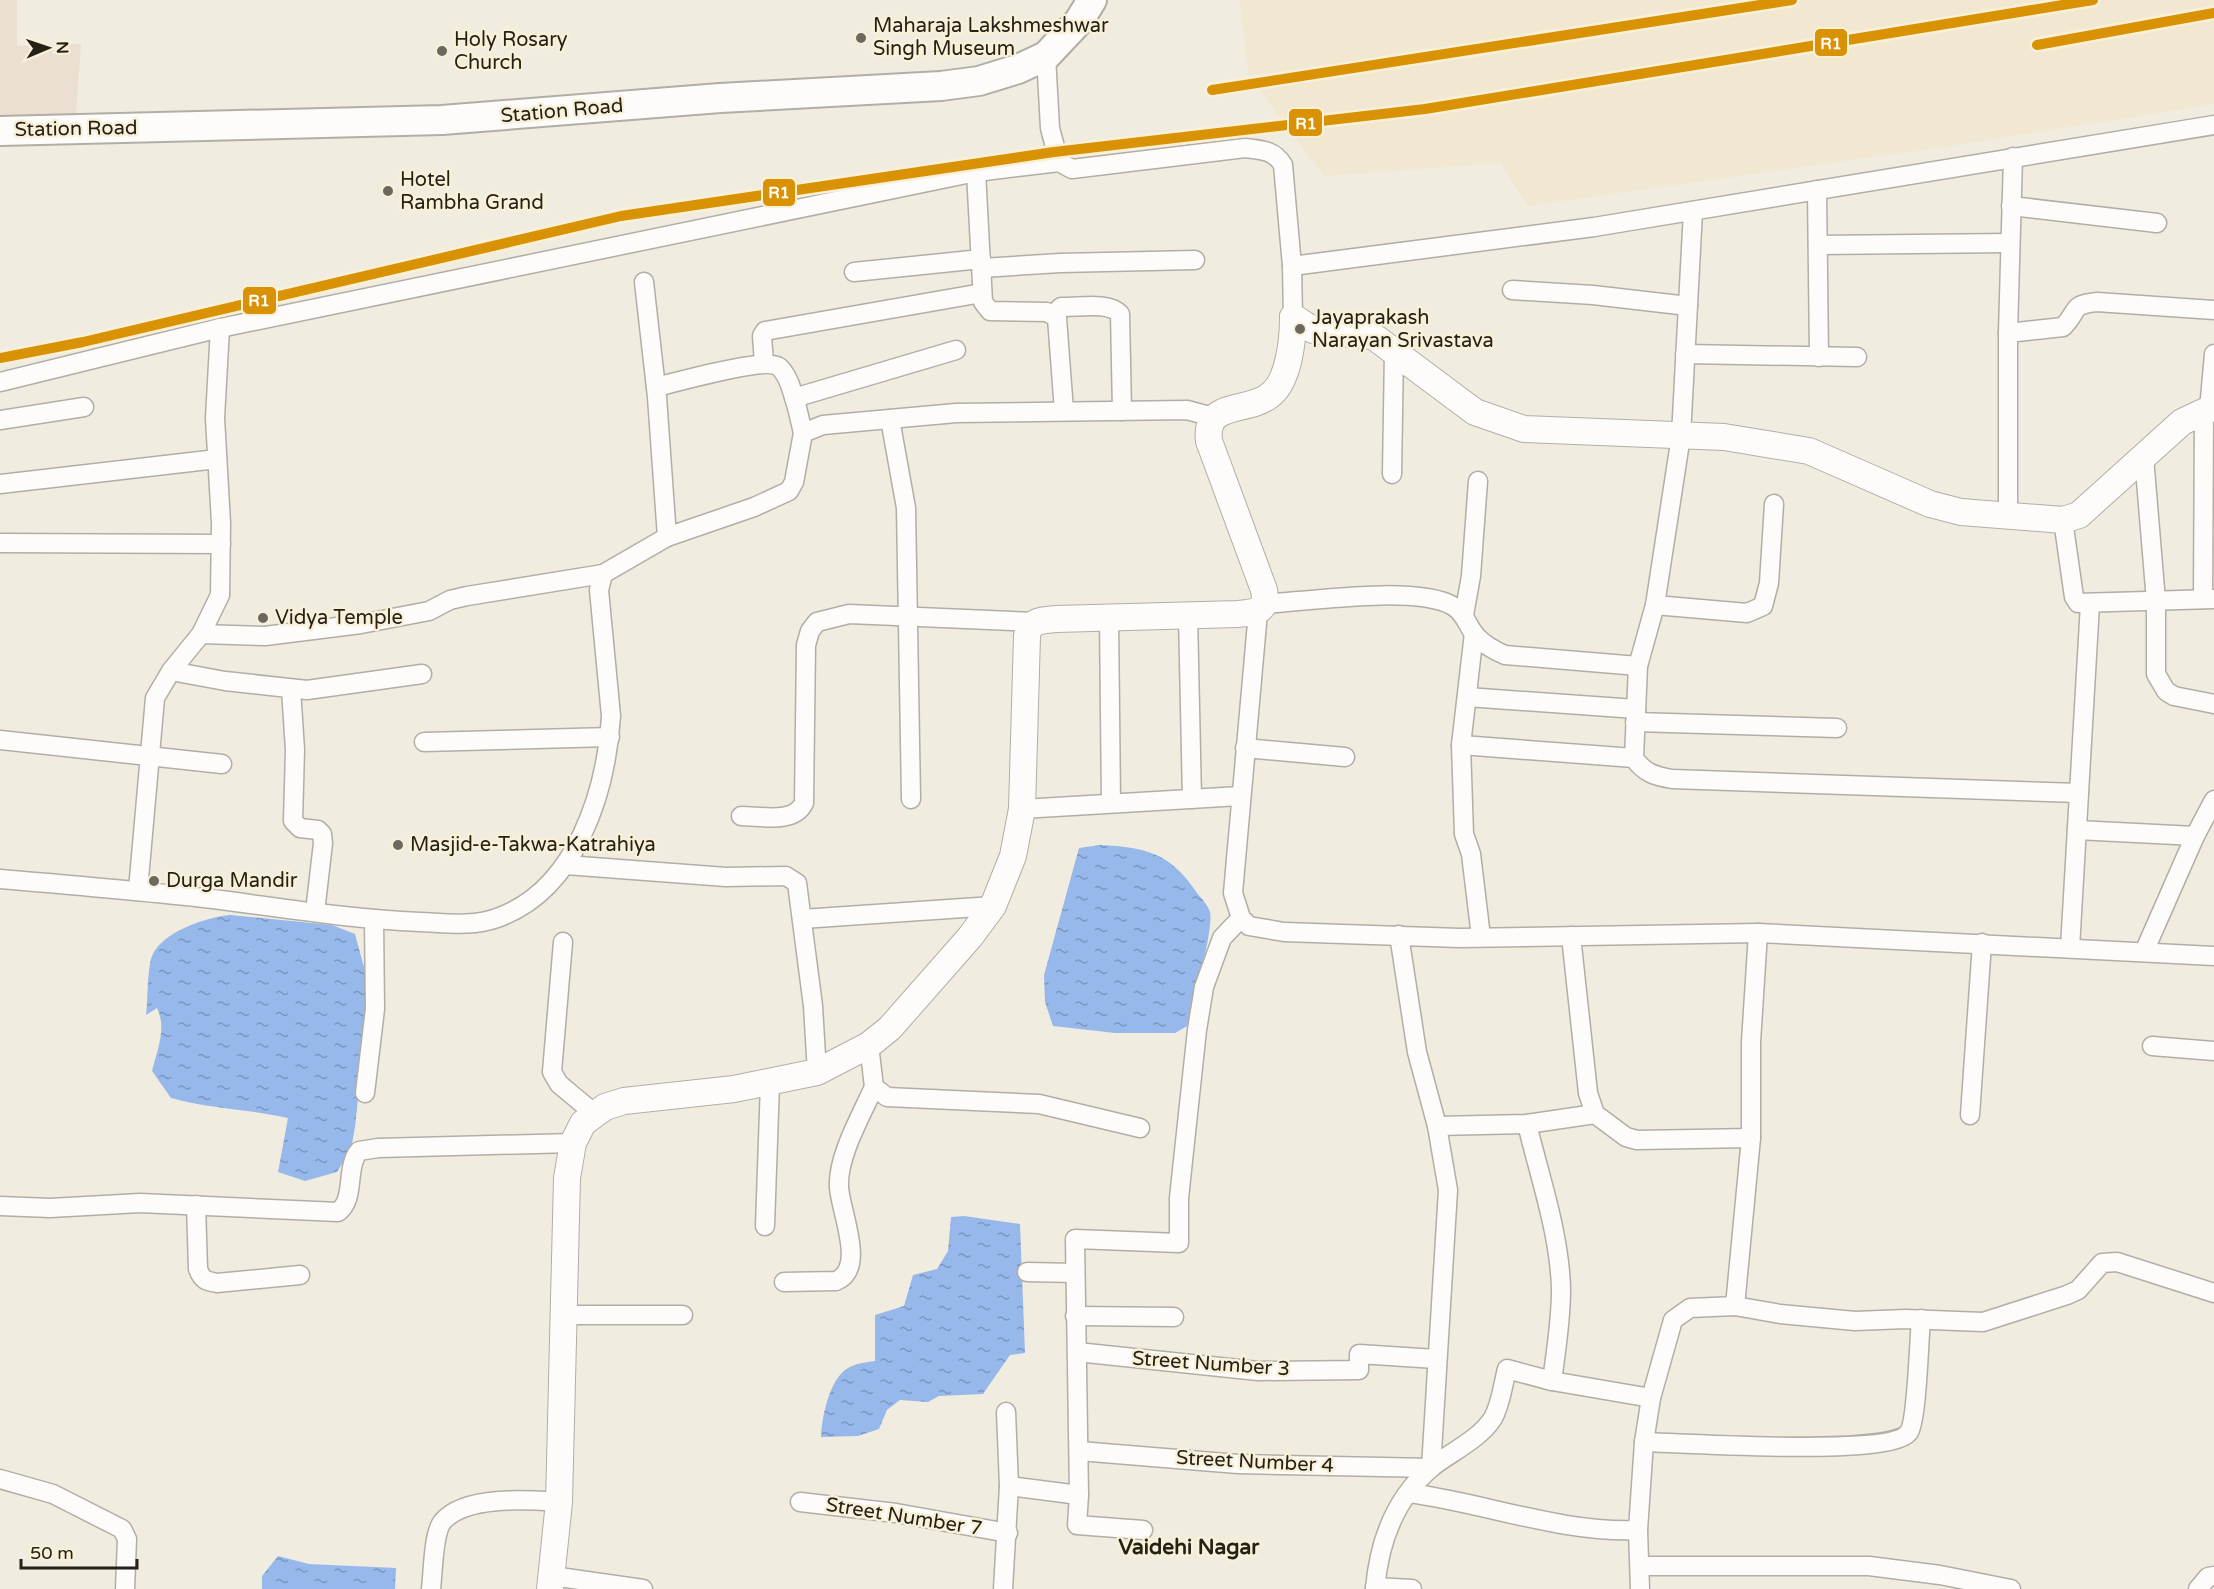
<svg xmlns="http://www.w3.org/2000/svg" width="2214" height="1589" viewBox="0 0 2214 1589" font-family="'Varela Round',sans-serif">
<style>
.built{fill:#f2e8d2}
.education{fill:#eadfd0}
.water{fill:url(#water-ripples)}
.lines{fill:none;stroke-linecap:round;stroke-linejoin:round}
.street-casing{stroke:#b2aea5;stroke-width:21}
.secondary-casing{stroke:#b2aea5;stroke-width:28}
.primary-casing{stroke:#b2aea5;stroke-width:32}
.street{stroke:#fdfcfa;stroke-width:18}
.secondary{stroke:#fdfcfa;stroke-width:26}
.primary{stroke:#fdfcfa;stroke-width:28}
.rail-1-casing{stroke:#f9f0d8;stroke-width:15}
.rail-1{stroke:#d89204;stroke-width:10}
.poi-dot{fill:#6c685f;stroke:#f9f0d8;stroke-width:2}
.labels{text-anchor:middle;dominant-baseline:central;stroke-width:5;stroke-linejoin:round;paint-order:stroke}
.poi-label{font-size:20px;fill:#252119;stroke:#f9f0d8;text-anchor:start}
.street-label{font-size:20px;fill:#252119;stroke:#f9f0d8}
.neighbourhood-label{font-size:21px;font-weight:bold;fill:#252119;stroke:#f9f0d8}
.line-badge{stroke:#f9f0d8;stroke-width:2}
.badge-label{font-size:16px;text-anchor:middle;font-weight:bold;fill:#fff}
</style>
<defs>
<pattern id="water-ripples" width="26" height="14" patternUnits="userSpaceOnUse" patternTransform="scale(1.5)"><rect width="26" height="14" fill="#97b8eb"/><path d="M2 4q2-2 4 0t4 0M15 11q2-2 4 0t4 0" fill="none" stroke="#7b95be"/></pattern>
</defs>
<rect width="100%" height="100%" fill="#f1ece0"/>
<polygon class="built" points="1239,0 2214,0 2214,104 1945,147 1527,206 1501,163 1324,176 1249,76"/>
<polygon class="education" points="0,0 17,0 17,46 81,44 76,115 0,120"/>
<g class="water">
<path d="M1100,845C1145,847 1171,853 1197,893C1201,898 1208,905 1210,912C1214,927 1193,1004 1189,1025L1175,1033H1115L1053,1026L1045,1002L1044,975L1079,848Z"/>
<path d="M230,915L332,925L355,934L367,978L368,1005L355,1127L351,1149L337,1172L305,1181L278,1172L288,1118C249,1109 210,1109 171,1098L152,1071C157,1051 167,1028 157,1008L146,1015C148,997 147,976 151,959C159,932 207,917 230,915Z"/>
<path d="M964,1216L1020,1224L1025,1353L1010,1355L983,1394L939,1396L928,1402L900,1400L887,1410L879,1429L858,1436L821,1437C822,1416 830,1374 852,1366C859,1363 868,1362 875,1361V1315L904,1306L913,1275L937,1269L948,1251L951,1217Z"/>
<polygon points="278,1556 309,1564 396,1568 395,1589 262,1589 262,1576"/>
</g>
<g class="lines">
<g class="street-casing">
<g id="street">
<polyline points="1046,56 1050,128 1059,162"/>
<polyline points="976,172 983,302 990,311 1047,312 1057,318 1064,411"/>
<polyline points="1817,190 1819,357"/>
<polyline points="2011,206 2157,223"/>
<path d="M1693,211L1681,436L1655,605L1638,666L1634,758C1644,773 1655,776 1672,779L2079,793"/>
<polyline points="1818,245 2010,243"/>
<polyline points="1292,266 1594,227 2214,125"/>
<polyline points="982,268 1060,263 1195,260"/>
<polyline points="854,272 981,259"/>
<polyline points="644,282 657,397 667,537"/>
<polyline points="1512,290 1593,295 1688,306"/>
<path d="M1054,314L1061,307C1077,308 1108,301 1120,314L1122,411"/>
<path d="M2008,333L2063,327C2080,310 2069,305 2097,302L2214,310"/>
<polyline points="1685,354 1857,357"/>
<polyline points="764,363 762,336 765,331 982,293"/>
<path d="M0,382L220,328L976,172L1059,162L1072,169L1245,148C1262,150 1274,150 1283,165L1292,266L1293,317"/>
<path d="M656,387C677,382 766,357 779,367C792,377 799,417 803,433"/>
<polyline points="794,398 956,350"/>
<polyline points="2209,409 2214,354"/>
<polyline points="890,419 906,508 911,799"/>
<polyline points="0,420 84,407"/>
<polyline points="2144,457 2156,601 2156,674 2166,691 2174,696 2214,704"/>
<polyline points="1392,474 1394,351"/>
<polyline points="0,484 217,459"/>
<polyline points="2008,517 2008,333 2013,157"/>
<polyline points="2063,520 2074,597 2078,603 2214,599"/>
<polyline points="0,543 221,544"/>
<polyline points="2203,599 2204,410"/>
<path d="M1265,604C1309,601 1416,585 1453,606C1465,613 1467,625 1475,635C1484,645 1493,650 1505,655L1638,666"/>
<polyline points="1655,605 1747,613 1763,606 1769,583 1774,504"/>
<polyline points="1258,612 1233,893 1241,918 1249,926 1284,932 1460,938 1758,933 2214,956"/>
<polyline points="1188,615 1192,799"/>
<polyline points="1464,615 1471,576 1478,481"/>
<polyline points="1109,618 1111,803"/>
<polyline points="1474,633 1461,745 1464,834 1471,854 1481,937"/>
<polyline points="201,634 265,636 361,624 429,611 450,600 467,596 603,574"/>
<polyline points="171,671 225,681 307,690 422,674"/>
<polyline points="291,689 295,750 293,821 300,828 318,830 322,834 323,843 315,912"/>
<polyline points="1467,697 1636,709"/>
<polyline points="1635,722 1837,728"/>
<polyline points="0,740 222,764"/>
<polyline points="424,742 610,737"/>
<polyline points="1461,745 1634,758"/>
<polyline points="1245,748 1345,757"/>
<polyline points="1022,809 1240,796"/>
<path d="M741,816C762,816 794,824 804,803L806,645L810,631L817,622L849,614L1036,622"/>
<polyline points="2077,830 2195,836"/>
<polyline points="566,865 726,877 786,876 797,883 813,1006 817,1072"/>
<path d="M0,879C71,885 142,891 213,899C282,908 351,919 420,922C446,923 472,927 497,918C576,890 606,793 611,716L599,590L603,574L667,537L754,507L789,491L794,482L803,433L823,425L956,413L1187,410L1213,417"/>
<polyline points="138,890 155,698 171,671 201,634 220,595 221,523 215,418 220,328"/>
<polyline points="802,919 993,906"/>
<polyline points="1571,936 1588,1093 1595,1114 1626,1137 1637,1140 1751,1138"/>
<polyline points="563,942 552,1072 559,1084 595,1114"/>
<polyline points="2070,948 2090,604"/>
<polyline points="2144,952 2195,836 2214,800"/>
<polyline points="869,1045 874,1087 887,1097 1039,1104 1140,1128"/>
<polyline points="2152,1046 2214,1051"/>
<polyline points="365,1093 375,1009 374,920"/>
<polyline points="1970,1115 1982,943"/>
<path d="M1527,1124C1540,1178 1560,1235 1561,1290C1561,1321 1556,1351 1552,1381"/>
<polyline points="1437,1126 1527,1124 1595,1114"/>
<path d="M196,1205L198,1269C202,1280 206,1281 217,1283L300,1275"/>
<path d="M0,1206L50,1208L140,1203L338,1212C356,1199 345,1168 359,1151L378,1148L573,1143"/>
<polyline points="765,1226 770,1083"/>
<polyline points="1027,1272 1075,1273"/>
<path d="M784,1282L836,1281C867,1269 840,1211 839,1187C837,1157 862,1114 874,1087"/>
<polyline points="1735,1306 1751,1138 1751,1042 1758,933"/>
<polyline points="564,1315 683,1315"/>
<polyline points="1075,1316 1174,1317"/>
<polyline points="1077,1352 1258,1371 1359,1370 1359,1354 1436,1359"/>
<polyline points="1006,1412 1009,1486"/>
<path d="M1644,1442C1681,1443 1894,1457 1909,1432C1917,1420 1919,1340 1921,1319"/>
<polyline points="1079,1451 1238,1464 1431,1468 1448,1190 1437,1126 1417,1052 1399,935"/>
<polyline points="0,1479 53,1494 122,1529 127,1539 125,1589"/>
<path d="M1409,1493C1485,1503 1560,1533 1638,1530"/>
<polyline points="1079,1495 1077,1525 1143,1530"/>
<polyline points="800,1502 896,1513 1008,1533"/>
<polyline points="1640,1566 1869,1566 1940,1575 2011,1589"/>
<polyline points="552,1576 643,1589"/>
<polyline points="1375,1587 1412,1589"/>
<path d="M431,1589C433,1574 433,1532 443,1521C466,1495 528,1500 559,1502"/>
<polyline points="1003,1589 1009,1486 1079,1495 1075,1239 1179,1243 1179,1198 1197,1030 1204,987 1222,938 1241,918"/>
<path d="M1375,1589C1379,1542 1395,1498 1432,1467C1451,1452 1480,1439 1493,1418C1501,1404 1503,1384 1507,1369L1552,1381L1651,1398"/>
<polyline points="1640,1589 1638,1530 1644,1442 1651,1398 1673,1320 1690,1308 1735,1306 1780,1314 1855,1321 1906,1319 1983,1322 2067,1295 2078,1290 2102,1263 2117,1262 2214,1293"/>
<polyline points="2198,1589 2208,1577 2214,1576"/>
</g>
</g>
<g class="secondary-casing">
<g id="secondary">
<polyline points="1293,317 1313,330 1373,336 1475,412 1524,429 1724,437 1809,451 1930,504 1961,512 2063,520 2079,515 2182,422 2214,407"/>
<path d="M550,1589L559,1502L567,1178L573,1143L583,1123L605,1107L624,1101L734,1089L817,1072L869,1045L890,1028L970,937L993,906L1013,856L1022,809L1027,636C1029,620 1043,620 1056,619L1238,614C1256,612 1268,612 1264,590L1209,441C1204,401 1246,413 1269,396C1289,382 1293,340 1293,317"/>
</g>
</g>
<g class="primary-casing">
<polyline id="primary" points="0,131 442,120 720,98 941,86 979,81 1018,69 1046,56 1079,21 1092,0"/>
</g>
<use href="#street" class="street"/>
<use href="#secondary" class="secondary"/>
<use href="#primary" class="primary"/>
<g class="rail-1-casing">
<g id="rail-1">
<polyline points="2037,45 2214,13"/>
<polyline points="1212,90 1792,0"/>
<polyline points="0,358 83,342 621,216 1054,152 1425,109 2093,0"/>
</g>
</g>
<use href="#rail-1" class="rail-1"/>
</g>
<g class="poi-dot">
<circle cx="861" cy="38" r="6"/>
<circle cx="442" cy="51" r="6"/>
<circle cx="388" cy="191" r="6"/>
<circle cx="1300" cy="329" r="6"/>
<circle cx="263" cy="618" r="6"/>
<circle cx="398" cy="845" r="6"/>
<circle cx="154" cy="881" r="6"/>
</g>
<g class="labels">
<g class="poi-label">
<text x="873" y="26">Maharaja Lakshmeshwar<tspan x="873" dy="23">Singh Museum</tspan></text>
<text x="454" y="40">Holy Rosary<tspan x="454" dy="23">Church</tspan></text>
<text x="400" y="180">Hotel<tspan x="400" dy="23">Rambha Grand</tspan></text>
<text x="1312" y="318">Jayaprakash<tspan x="1312" dy="23">Narayan Srivastava</tspan></text>
<text x="275" y="618">Vidya Temple</text>
<text x="410" y="845">Masjid-e-Takwa-Katrahiya</text>
<text x="166" y="881">Durga Mandir</text>
</g>
<g class="street-label">
<text transform="translate(562 111) rotate(-5)">Station Road</text>
<text transform="translate(76 129) rotate(-1)">Station Road</text>
<text transform="translate(1211 1364) rotate(4)">Street Number 3</text>
<text transform="translate(1255 1462) rotate(3)">Street Number 4</text>
<text transform="translate(904 1517) rotate(9)">Street Number 7</text>
</g>
<g class="neighbourhood-label">
<text x="1189" y="1547">Vaidehi Nagar</text>
</g>
</g>
<g class="line-badge">
<rect x="1814" y="28" width="34" height="29" rx="6" fill="#d89204"/>
<rect x="1288" y="108" width="35" height="29" rx="6" fill="#d89204"/>
<rect x="762" y="178" width="34" height="29" rx="6" fill="#d89204"/>
<rect x="242" y="286" width="35" height="29" rx="6" fill="#d89204"/>
</g>
<g class="badge-label">
<text x="1831" y="49">R1</text>
<text x="1306" y="129">R1</text>
<text x="779" y="198">R1</text>
<text x="259" y="306">R1</text>
</g>
<g transform="translate(48 48) rotate(88)" stroke="#f9f0d8" stroke-width="4.5" paint-order="stroke">
<path d="M0-4.5L10 22L0 15L-10 22Z" fill="#252119"/>
<text y="-9" font-size="16" font-weight="bold" text-anchor="middle" fill="#252119">N</text>
</g>
<path d="M21 1559v9h116v-9" fill="none" stroke="#252119" stroke-width="3"/>
<text x="30" y="1559" font-size="18" fill="#252119" stroke="#f9f0d8" stroke-width="4.5" paint-order="stroke">50 m</text>
</svg>
